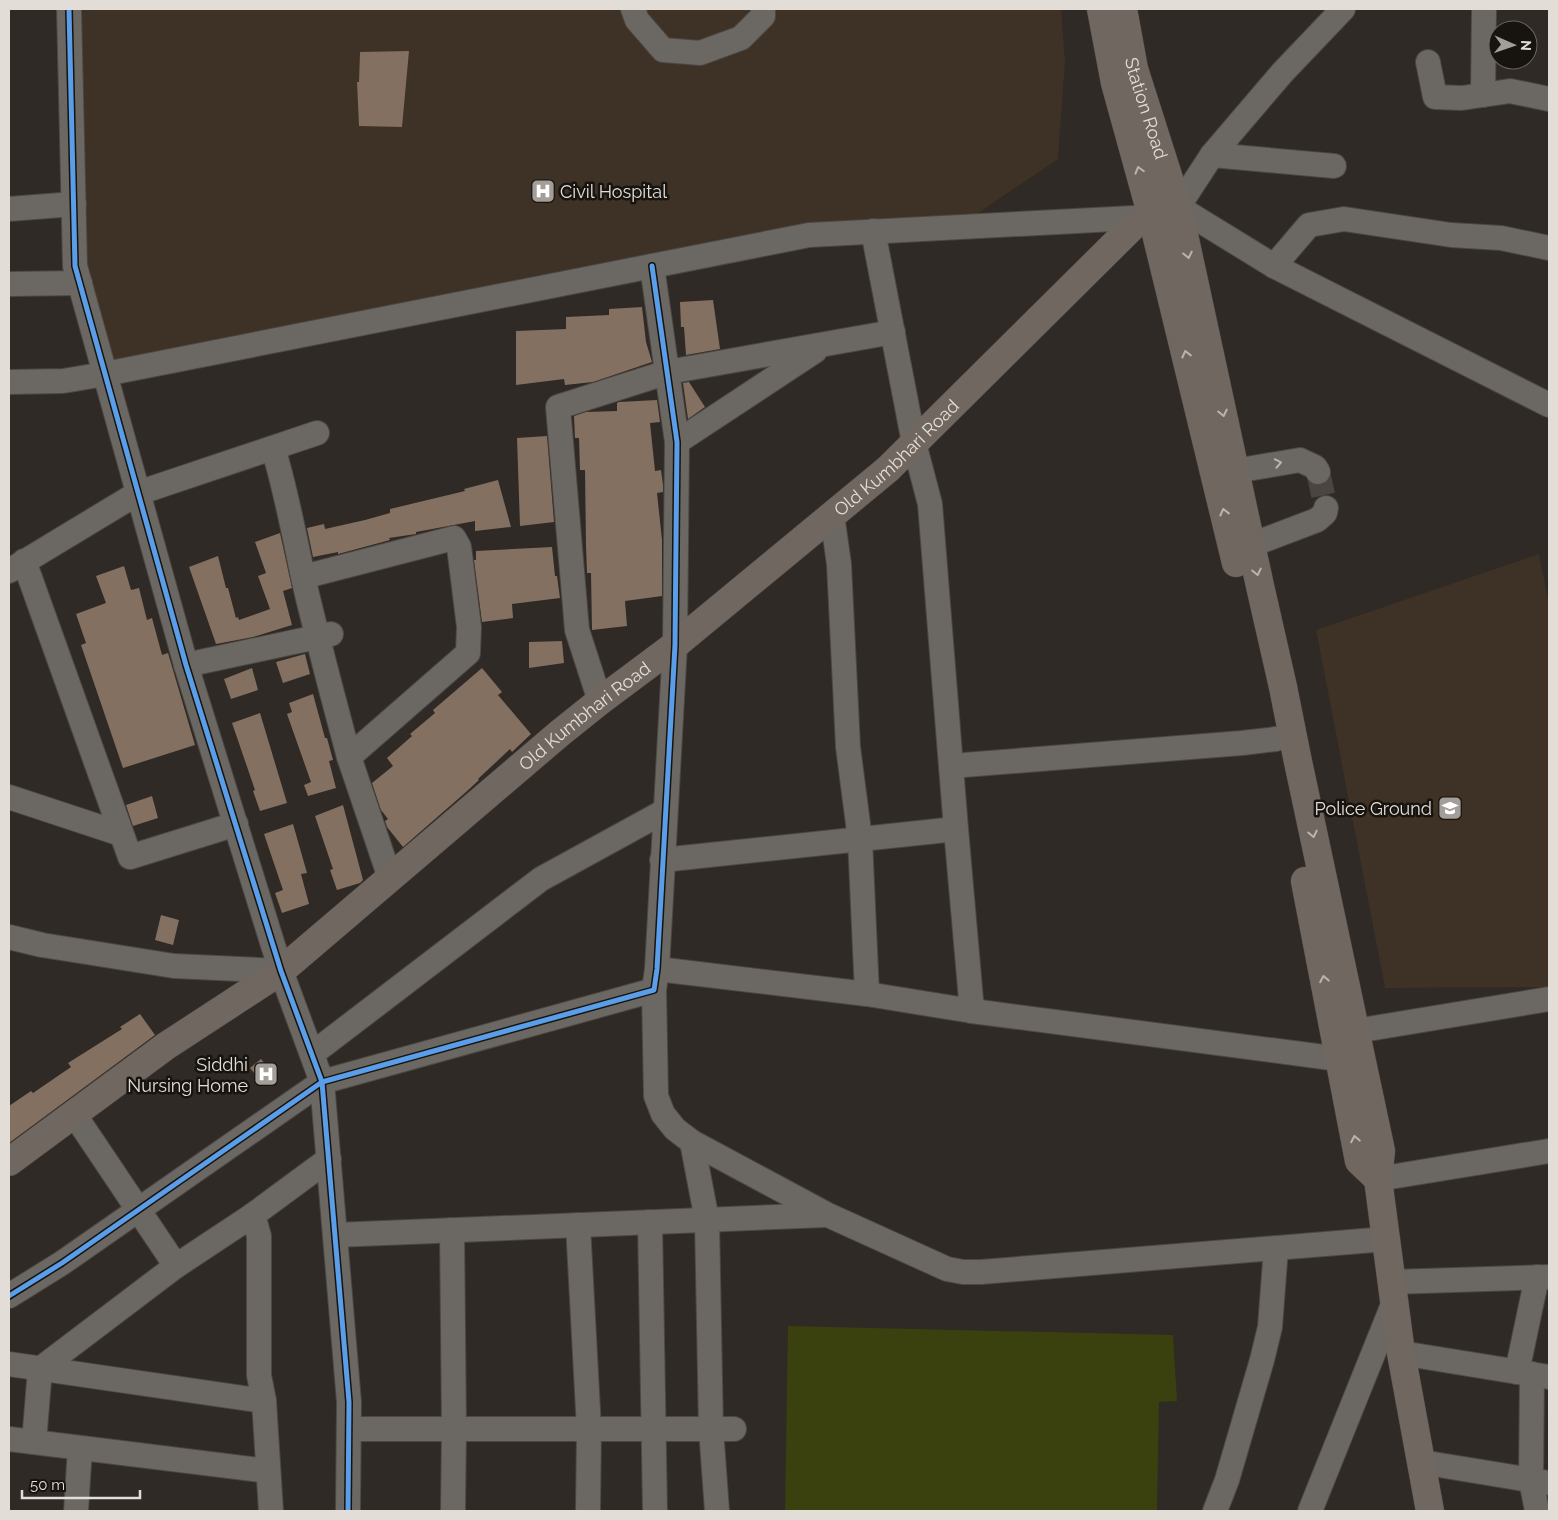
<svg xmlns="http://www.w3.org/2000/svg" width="1558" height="1520" viewBox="0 0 1558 1520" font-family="Raleway,sans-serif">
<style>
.built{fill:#3e3125}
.green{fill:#3a410f}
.building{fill:#837061}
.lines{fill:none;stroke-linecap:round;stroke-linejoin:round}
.minor-tunnel{stroke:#4a4540;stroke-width:24;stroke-dasharray:24 12;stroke-linecap:butt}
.minor-casing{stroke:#4c4743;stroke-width:26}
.major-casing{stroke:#4c4743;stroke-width:29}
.minor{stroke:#6b6864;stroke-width:24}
.major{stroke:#716761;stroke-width:28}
.cycleway-casing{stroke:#17130f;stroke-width:8}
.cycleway{stroke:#5a9eea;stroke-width:5}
.oneway{stroke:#bbb4ae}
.oneway2{stroke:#b9b4af}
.labels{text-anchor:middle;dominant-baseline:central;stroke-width:5;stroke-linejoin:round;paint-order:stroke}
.street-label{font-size:18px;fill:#e3ddd8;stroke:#17130f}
.poi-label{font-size:18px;fill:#e3ddd8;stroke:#17130f;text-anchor:end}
</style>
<rect width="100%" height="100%" fill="#2f2a25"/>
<g class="built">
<polygon points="71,9 1061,9 1065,62 1058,159 962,224 809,235 105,374 78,256"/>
<polygon points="1539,554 1549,604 1549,987 1385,988 1316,630"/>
</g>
<polygon class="green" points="788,1326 1173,1335 1177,1401 1159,1402 1157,1511 785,1511"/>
<g class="building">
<polygon points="409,51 402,127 359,126 357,82 359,82 360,52"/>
<polygon points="713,300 720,349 686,355 684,327 681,327 680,302"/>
<polygon points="642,307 646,342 652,362 593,382 565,385 564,379 516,385 516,331 566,329 566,317 609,315 609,309"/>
<polygon points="689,382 705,407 688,419 683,383"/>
<polygon points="657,400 660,422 650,423 655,471 661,470 663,485 663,492 657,493 662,540 662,596 625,601 627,626 592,630 591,573 587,573 586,546 585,470 580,470 579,438 575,438 574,416 586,412 617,411 617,403 619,402"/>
<polygon points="547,436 554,522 520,526 517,438"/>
<polygon points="498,480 511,527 475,531 475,521 416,532 416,534 389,538 390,540 338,554 338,552 313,557 307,528 324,524 325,529 365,520 390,513 390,509 465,491 464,489"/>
<polygon points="280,533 292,588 283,591 292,625 253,637 216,644 189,567 218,556 226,588 228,588 236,618 238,617 239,620 270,609 258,576 266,573 255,542"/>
<polygon points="552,547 555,576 557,576 560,598 512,604 513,618 482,622 474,560 476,560 476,551"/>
<polygon points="124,566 131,590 139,588 147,620 152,618 162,655 168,653 195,745 123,768 81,645 86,643 76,614 106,603 96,576"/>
<polygon points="562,641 564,663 529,668 529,642"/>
<polygon points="305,654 310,674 283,683 276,662"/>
<polygon points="252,668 258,690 231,699 224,679"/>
<polygon points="482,668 502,692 498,695 531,734 512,752 510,749 478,779 479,780 466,792 403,847 387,827 385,821 388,819 381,810 372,783 393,766 387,758 412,736 410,734 435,713 433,710"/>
<polygon points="313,694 325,738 327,738 333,760 329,761 336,788 308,796 304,785 311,782 287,714 292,712 289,703"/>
<polygon points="260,713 287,803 260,811 253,791 255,790 232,723"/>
<polygon points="152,796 158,818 133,826 126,805"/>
<polygon points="343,805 363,880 360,883 337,890 330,870 333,869 315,816"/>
<polygon points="293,824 307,873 301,874 309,904 282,913 275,893 283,890 264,834"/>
<polygon points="161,915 179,920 173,945 155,940"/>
<polygon points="140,1014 155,1035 9,1143 9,1106 31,1091 33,1093 71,1067 68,1063 122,1029 120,1027"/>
<polygon points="261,1059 276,1077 265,1086 250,1068"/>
</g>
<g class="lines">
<polyline class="minor-tunnel" points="1318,472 1326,508"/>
<g class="minor-casing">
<g id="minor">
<polyline points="69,9 75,266 186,665 281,971 322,1082 349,1402 348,1511"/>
<polyline points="633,9 637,20 663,50 700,53 741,38 763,16 763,9"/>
<polyline points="1343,9 1282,73 1212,155 1178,207 1274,266 1549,405"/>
<polyline points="1428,62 1435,97 1462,98 1510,91 1549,99"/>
<polyline points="1483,95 1484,9"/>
<polyline points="1212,155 1334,166"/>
<polyline points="9,209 74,204"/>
<polyline points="1274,266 1309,225 1344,219 1451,235 1501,238 1549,248"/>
<polyline points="9,284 80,283"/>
<polyline points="9,382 63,381 105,374 809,235 1152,217"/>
<polyline points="677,442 815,351"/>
<path d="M273,448C286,490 294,534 303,577C317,638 333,697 349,757L468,653L469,627L459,547L454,538L303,577"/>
<polyline points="1235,471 1300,460 1315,467 1318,472"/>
<polyline points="832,515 839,564 848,747 860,839 867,994"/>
<polyline points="1251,545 1317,520 1325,513 1326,508"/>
<polyline points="24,561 130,857 236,824"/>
<polyline points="9,571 138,493 317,433"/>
<polyline points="186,665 331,634"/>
<polyline points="600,701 577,630 558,407 668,372 893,332"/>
<polyline points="349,757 390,878"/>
<polyline points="951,766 1242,743 1276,739"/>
<polyline points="9,797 121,834"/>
<polyline points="662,860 956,829 930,504 914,443 873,231"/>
<polyline points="9,937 42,945 174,966 281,971"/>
<polyline points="657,969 867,994 972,1011 956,829"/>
<polyline points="654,990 656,1096 663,1114 675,1129 692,1142 828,1215 947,1269 963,1272 981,1272 1386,1239"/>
<polyline points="972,1011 1339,1059"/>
<polyline points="1356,1031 1549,999"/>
<polyline points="312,1054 541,879 665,811"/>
<polyline points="74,1114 176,1266"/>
<polyline points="692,1142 707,1220 711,1429 717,1511"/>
<polyline points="1378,1179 1549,1151"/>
<polyline points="253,1215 259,1236 259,1375 264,1401"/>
<polyline points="650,1222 655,1511"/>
<polyline points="578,1225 589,1429 588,1511"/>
<polyline points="452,1230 454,1429 453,1511"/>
<polyline points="335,1235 826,1215"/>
<polyline points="1391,1282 1549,1277"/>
<polyline points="9,1296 62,1263 322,1082 654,990 657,969 675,645 677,442 652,266"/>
<polyline points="1401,1353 1549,1377"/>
<polyline points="9,1364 264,1401 271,1511"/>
<polyline points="1517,1372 1537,1277"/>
<polyline points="1532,1374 1531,1480 1537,1511"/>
<polyline points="349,1429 734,1429"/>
<polyline points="9,1439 268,1471"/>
<polyline points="34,1442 40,1369 176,1266 253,1215 329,1159"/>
<polyline points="1421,1462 1549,1483"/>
<polyline points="76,1511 80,1448"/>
<polyline points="1215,1511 1227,1480 1262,1360 1270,1327 1276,1248"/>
<polyline points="1310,1511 1394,1302"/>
</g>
</g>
<g class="major-casing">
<g id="major">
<polyline points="1101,9 1115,83 1152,217 1236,563"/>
<path id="s1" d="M1123,9L1134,69L1178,207L1260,586L1283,687L1297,757L1381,1151L1378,1179L1401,1353L1430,1511"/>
<polyline points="1305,881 1359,1161 1378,1179"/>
<path id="s2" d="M9,1162L166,1046L281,971L560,733L600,701L675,645L888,469L1136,223L1152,217"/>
</g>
</g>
<use href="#minor" class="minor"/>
<use href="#major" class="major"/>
<g class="cycleway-casing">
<g id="cycleway">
<polyline points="69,9 75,266 186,665 281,971 322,1082 349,1402 348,1511"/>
<polyline points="9,1296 62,1263 322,1082 654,990 657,969 675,645 677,442 652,266"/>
</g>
</g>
<use href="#cycleway" class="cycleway"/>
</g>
<defs><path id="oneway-chevron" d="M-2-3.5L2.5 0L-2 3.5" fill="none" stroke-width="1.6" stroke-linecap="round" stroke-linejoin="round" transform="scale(1.25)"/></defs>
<g class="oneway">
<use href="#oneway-chevron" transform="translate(1139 170) rotate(-106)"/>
<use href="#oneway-chevron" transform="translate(1188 255) rotate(78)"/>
<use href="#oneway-chevron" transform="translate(1186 354) rotate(-104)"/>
<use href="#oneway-chevron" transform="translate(1223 413) rotate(78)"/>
<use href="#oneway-chevron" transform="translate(1224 512) rotate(-104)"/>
<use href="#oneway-chevron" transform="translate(1257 572) rotate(78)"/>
<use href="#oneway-chevron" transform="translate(1313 834) rotate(78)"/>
<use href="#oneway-chevron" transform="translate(1324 979) rotate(-101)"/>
<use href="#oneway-chevron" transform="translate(1355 1139) rotate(-101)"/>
</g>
<use class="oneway2" href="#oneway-chevron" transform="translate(1278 463) rotate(-11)"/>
<defs>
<g id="hospital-square" transform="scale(1.25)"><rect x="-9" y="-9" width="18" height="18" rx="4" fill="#a49e99" stroke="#17130f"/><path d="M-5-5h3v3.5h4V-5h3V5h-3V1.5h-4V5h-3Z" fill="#fff"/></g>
<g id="school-square" transform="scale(1.25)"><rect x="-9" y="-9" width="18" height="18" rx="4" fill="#a49e99" stroke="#17130f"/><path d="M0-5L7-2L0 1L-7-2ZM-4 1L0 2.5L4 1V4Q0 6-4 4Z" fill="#fff"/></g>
</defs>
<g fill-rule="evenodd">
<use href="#hospital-square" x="543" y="191"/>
<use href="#school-square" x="1450" y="808"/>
<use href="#hospital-square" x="266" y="1074"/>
</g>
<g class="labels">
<g class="street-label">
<text stroke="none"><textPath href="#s1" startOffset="102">Station Road</textPath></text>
<text stroke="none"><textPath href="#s2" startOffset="1134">Old Kumbhari Road</textPath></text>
<text stroke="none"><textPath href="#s2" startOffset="729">Old Kumbhari Road</textPath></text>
</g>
<g class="poi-label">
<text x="560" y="191" text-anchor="start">Civil Hospital</text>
<text x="1432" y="808">Police Ground</text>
<text x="248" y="1064">Siddhi<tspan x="248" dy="21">Nursing Home</tspan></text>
</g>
</g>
<rect width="1558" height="1520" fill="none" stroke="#e3ddd8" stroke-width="20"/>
<g transform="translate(1513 45) rotate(92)"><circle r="24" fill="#17130f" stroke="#69645f"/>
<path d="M0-4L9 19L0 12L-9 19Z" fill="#a49e99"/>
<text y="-8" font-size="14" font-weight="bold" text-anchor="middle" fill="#e3ddd8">N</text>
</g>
<path d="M22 1490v8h118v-8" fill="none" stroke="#e3ddd8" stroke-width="2.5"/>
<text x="30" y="1490" font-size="15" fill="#e3ddd8" stroke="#17130f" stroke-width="4" paint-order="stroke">50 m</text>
</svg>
